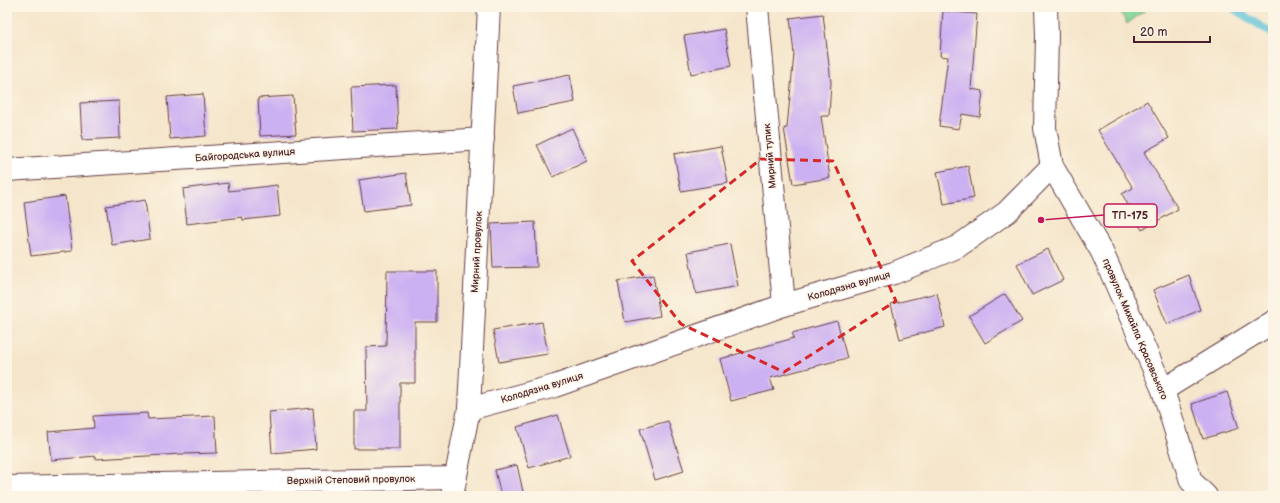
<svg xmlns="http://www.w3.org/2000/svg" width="1280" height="503" viewBox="0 0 1280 503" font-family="'Balsamiq Sans',sans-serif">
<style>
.green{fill:#81d597;stroke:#667a61}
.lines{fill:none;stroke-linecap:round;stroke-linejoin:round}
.stream{stroke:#5bc1d8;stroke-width:8}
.building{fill:#ccb1f2}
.minor-casing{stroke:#643d43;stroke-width:24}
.minor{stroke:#fff;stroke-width:22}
.marked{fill:none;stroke:#d62828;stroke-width:3;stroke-dasharray:8 5;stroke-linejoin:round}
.labels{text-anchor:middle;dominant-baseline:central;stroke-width:3;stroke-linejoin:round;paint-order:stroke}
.street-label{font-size:10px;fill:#4a1f2b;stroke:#fcf5e5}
.leader{fill:none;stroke:#c2185b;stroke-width:1.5}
.callout-dot{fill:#c2185b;stroke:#fcf5e5;stroke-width:1.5}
.callout{fill:#fcf5e5;stroke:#c2185b;stroke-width:1.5}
.callout-label{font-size:11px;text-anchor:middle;font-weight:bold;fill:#4a1f2b}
</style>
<rect width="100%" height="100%" fill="#fcf5e5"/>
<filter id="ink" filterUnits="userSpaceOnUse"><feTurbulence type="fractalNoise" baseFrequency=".025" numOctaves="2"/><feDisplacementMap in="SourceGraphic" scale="8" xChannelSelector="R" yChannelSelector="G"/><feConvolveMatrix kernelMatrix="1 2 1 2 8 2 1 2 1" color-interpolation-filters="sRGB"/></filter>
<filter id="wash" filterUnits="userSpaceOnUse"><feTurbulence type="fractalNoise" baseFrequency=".012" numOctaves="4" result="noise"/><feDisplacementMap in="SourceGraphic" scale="16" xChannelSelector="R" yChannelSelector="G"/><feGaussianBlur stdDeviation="0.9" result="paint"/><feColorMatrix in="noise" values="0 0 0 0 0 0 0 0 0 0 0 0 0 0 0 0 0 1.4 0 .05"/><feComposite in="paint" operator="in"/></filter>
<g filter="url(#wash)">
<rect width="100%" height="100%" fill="#f5e6cb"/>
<polygon class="green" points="1118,7 1149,7 1127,24"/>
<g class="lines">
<polyline class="stream" points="1231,7 1273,34"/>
</g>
<g id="blocks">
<g class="building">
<polygon points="943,11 977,14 971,89 983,91 980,117 962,114 959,129 939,126 948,57 940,56"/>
<polygon points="823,14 831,82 829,116 821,116 830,178 793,184 784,128 787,128 794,54 790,18"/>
<polygon points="724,29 731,66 691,74 684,36"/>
<polygon points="570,75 575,102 518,113 513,86"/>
<polygon points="396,85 398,129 353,131 351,87"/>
<polygon points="203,94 206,136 170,139 167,97"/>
<polygon points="293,96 296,134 260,136 258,98"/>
<polygon points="119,101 120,138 82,140 80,103"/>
<polygon points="1147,101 1169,138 1144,152 1178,209 1142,230 1122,194 1133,188 1098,130"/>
<polygon points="572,128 587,161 553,177 537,145"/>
<polygon points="721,146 728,183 681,191 674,154"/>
<polygon points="968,166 974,198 944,204 937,172"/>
<polygon points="406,173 411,205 364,211 359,180"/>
<polygon points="228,183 229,191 277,185 280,216 243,220 242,217 187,224 183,189"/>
<polygon points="65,196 72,251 31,256 24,202"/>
<polygon points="145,200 150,239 112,245 106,206"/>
<polygon points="535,222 537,267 493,268 491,224"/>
<polygon points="730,244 738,286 696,294 688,252"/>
<polygon points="1048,249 1063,280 1032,295 1017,264"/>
<polygon points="387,271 437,271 437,322 415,322 415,383 400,383 400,449 354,449 354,411 367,411 366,347 386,346"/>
<polygon points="653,275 660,316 625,322 618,281"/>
<polygon points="1189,275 1200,310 1167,324 1153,290"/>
<polygon points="937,293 945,327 900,339 891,304"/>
<polygon points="1005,294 1022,321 985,343 969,316"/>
<polygon points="837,321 847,358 770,378 774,390 731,401 720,359 794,338 792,333"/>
<polygon points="542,322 548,354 499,362 493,330"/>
<polygon points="1227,392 1239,428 1203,439 1192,404"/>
<polygon points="313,408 316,449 272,453 269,412"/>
<polygon points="147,413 148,419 215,416 217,453 181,454 96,459 96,456 51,460 48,432 94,428 93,416"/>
<polygon points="558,415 570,456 529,468 517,427"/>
<polygon points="668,421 684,471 655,480 640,429"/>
<polygon points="517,465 524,496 501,496 495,470"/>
</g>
</g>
</g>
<g filter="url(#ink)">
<use href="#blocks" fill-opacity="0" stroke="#643d43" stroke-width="1"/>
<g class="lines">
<g class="minor-casing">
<g id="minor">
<polyline points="757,7 784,305"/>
<polyline points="1046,7 1047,36 1045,128 1052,166 1102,252 1163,390 1191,481 1206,496"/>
<polyline points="7,170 483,139"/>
<polyline points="1163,390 1273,322"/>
<polyline points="469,409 555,386 784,305 894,273 957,247 1007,212 1052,166"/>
<polyline points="7,487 455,478"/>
<polyline points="452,496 469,409 489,7"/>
</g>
</g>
<use href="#minor" class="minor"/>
</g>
</g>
<path class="marked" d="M761,159L833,161L896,301L784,372L681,324L632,261Z"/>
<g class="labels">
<g class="street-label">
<text transform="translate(245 155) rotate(-4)">Байгородська вулиця</text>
<text transform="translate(770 156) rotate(-95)">Мирний тупик</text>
<text transform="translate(477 252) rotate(-87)">Мирний провулок</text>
<text transform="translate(849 286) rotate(-16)">Колодязна вулиця</text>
<text transform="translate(1135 329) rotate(67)">провулок Михайла Красовського</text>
<text transform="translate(542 388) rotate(-17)">Колодязна вулиця</text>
<text transform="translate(351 480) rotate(-1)">Верхній Степовий провулок</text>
</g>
</g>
<path class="leader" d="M1041 220L1104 215"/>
<circle class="callout-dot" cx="1041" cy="220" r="4"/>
<rect class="callout" x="1104" y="204" width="53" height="23" rx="4"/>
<g class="callout-label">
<text x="1130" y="219">ТП-175</text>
</g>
<rect width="1280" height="503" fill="none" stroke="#fcf5e5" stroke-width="24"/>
<path d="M1134 36v6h76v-6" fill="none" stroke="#4a1f2b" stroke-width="2"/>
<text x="1140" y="36" font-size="12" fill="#4a1f2b" stroke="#fcf5e5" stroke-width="3" paint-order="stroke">20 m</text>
</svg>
